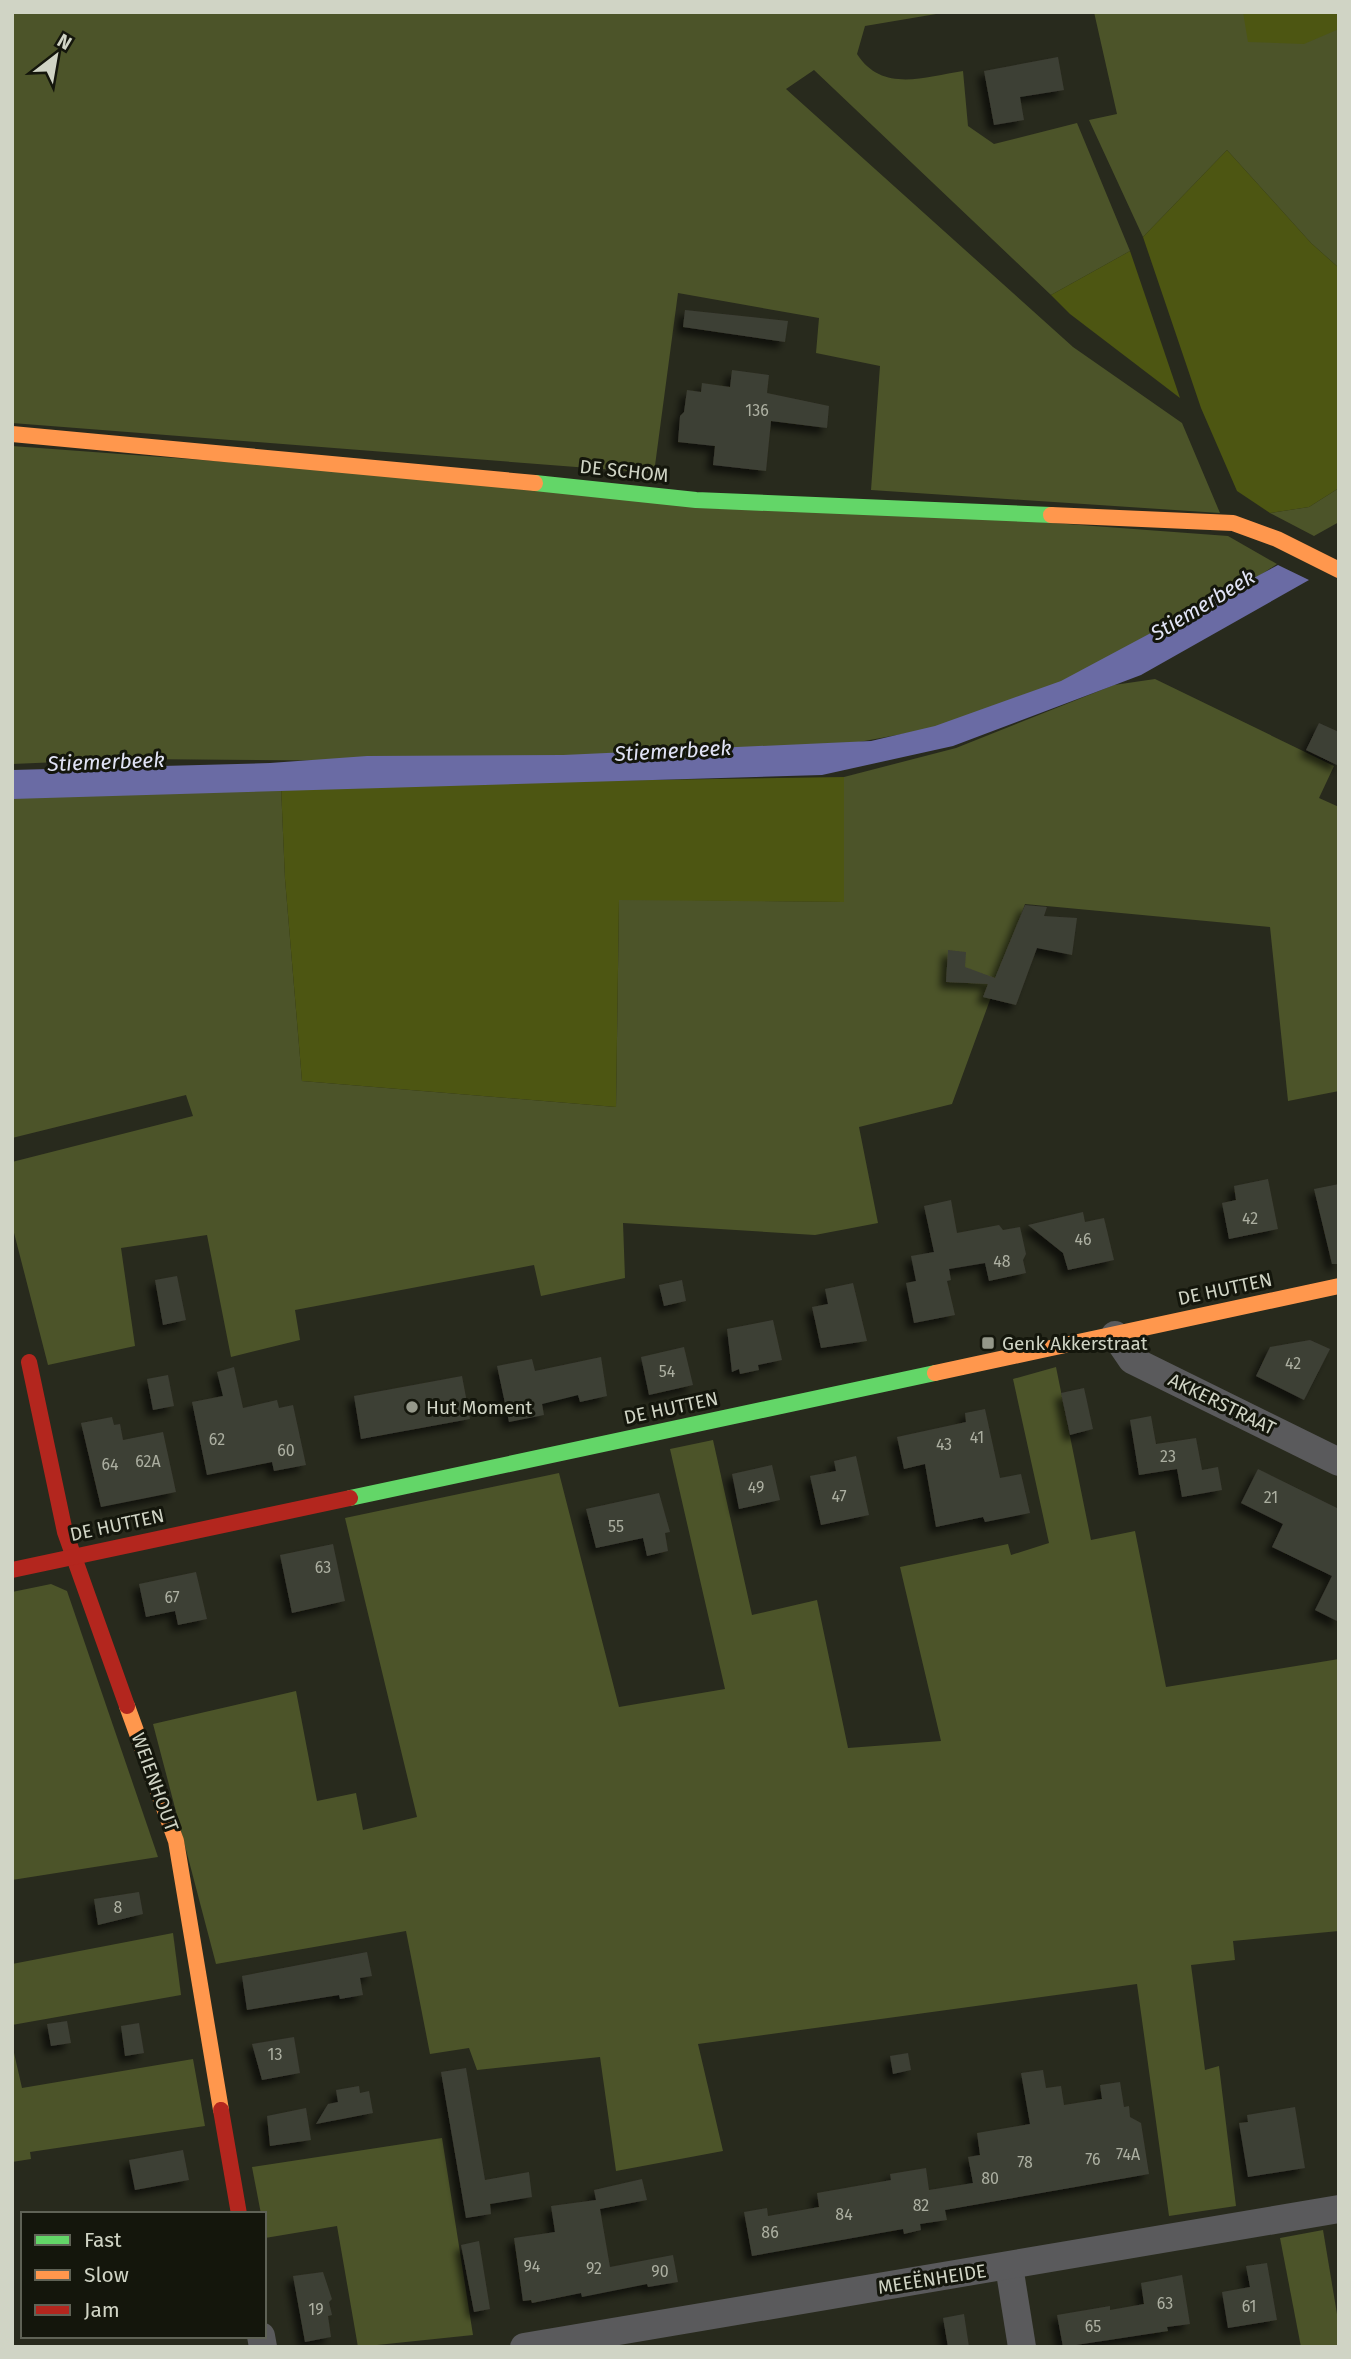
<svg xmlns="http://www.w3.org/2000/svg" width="1351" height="2359" viewBox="0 0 1351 2359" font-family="'Fira Sans',sans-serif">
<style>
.green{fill:#4c5429}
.forest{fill:#4d5612}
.water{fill:#6a6ba4}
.building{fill:#3e3f35;filter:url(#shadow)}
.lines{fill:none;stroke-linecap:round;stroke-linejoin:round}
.street{stroke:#5a5a5c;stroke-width:28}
.fast{stroke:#63d668;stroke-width:16}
.slow{stroke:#ff974d;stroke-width:16}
.jam{stroke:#b3261e;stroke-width:16}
.poi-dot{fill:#95988a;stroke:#14160c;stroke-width:2.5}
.labels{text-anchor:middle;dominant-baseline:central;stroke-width:6;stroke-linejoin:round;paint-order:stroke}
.number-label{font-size:16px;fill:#acafa1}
.street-label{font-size:19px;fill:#d0d4c5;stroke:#14160c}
.poi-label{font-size:19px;fill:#d0d4c5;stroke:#14160c;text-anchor:start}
.water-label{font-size:21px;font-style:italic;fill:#e1e3f5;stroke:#14160c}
</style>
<defs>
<filter id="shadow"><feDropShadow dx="-6" dy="6" stdDeviation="3.5" flood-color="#0009"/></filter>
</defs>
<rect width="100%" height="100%" fill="#282a1d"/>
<g class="green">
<path d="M12,12H948L865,26L857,54C882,93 924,77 963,71L968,126L994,144L1077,123L1130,251L1051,295L814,70L786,89L1073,347L1182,423L1220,513L871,490L880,366L816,353L819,318L678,293L654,473L12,423Z"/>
<polygon points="1094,12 1339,12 1339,268 1311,243 1227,150 1143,237 1089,120 1117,114"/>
<polygon points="12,446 1228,536 1277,564 1167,638 962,723 859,742 783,751 501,762 131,759 12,764"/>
<polygon points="1339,488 1339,522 1314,536 1270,513 1309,507"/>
<polygon points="1155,679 1334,766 1319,798 1339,807 1339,1091 1288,1101 1270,927 1025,904 952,1104 859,1127 878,1223 815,1235 623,1223 625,1278 541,1296 534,1265 295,1310 300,1340 231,1357 207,1235 121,1248 135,1346 48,1365 12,1225 12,1162 193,1116 186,1095 12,1138 12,791 281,786 285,879 302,1081 616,1107 619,899 843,902 844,777 956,748 1114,685"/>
<polygon points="1056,1367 1091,1540 1135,1531 1166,1687 1339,1659 1339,1931 1233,1941 1235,1960 1191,1965 1205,2070 1219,2066 1236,2206 1169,2216 1137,1984 698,2044 723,2151 616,2171 600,2057 477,2070 469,2048 430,2054 406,1931 216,1964 153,1724 296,1691 317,1801 356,1793 363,1830 417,1817 345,1518 559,1473 619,1707 725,1689 670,1449 713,1440 752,1615 817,1600 848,1748 941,1741 900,1567 1008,1544 1011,1555 1049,1543 1013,1379"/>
<polygon points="51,1584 67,1591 158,1857 12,1880 12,1592"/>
<polygon points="173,1933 181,1995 12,2025 12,1964"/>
<polygon points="12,2044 22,2088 193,2059 205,2126 30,2152 31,2159 12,2162"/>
<polygon points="442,2138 473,2335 358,2347 337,2226 265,2238 264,2214 261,2214 252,2167"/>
<polygon points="1323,2230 1339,2326 1339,2347 1301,2347 1280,2238"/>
</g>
<g class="forest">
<polygon points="1243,12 1339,12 1339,29 1304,44 1248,42"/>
<polygon points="1227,150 1311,243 1339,268 1339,488 1309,507 1270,513 1237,491 1201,408 1143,237"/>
<polygon points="1130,251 1180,398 1070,314 1051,295"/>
<polygon points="844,777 844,902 619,900 616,1107 302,1081 285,879 281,786"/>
</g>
<polygon class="water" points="1278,565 1309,580 1141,675 953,746 822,775 12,799 12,770 270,763 367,756 563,755 871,741 935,726 1061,681"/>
<g class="building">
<polygon points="1058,57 1064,90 1020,97 1024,120 994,125 984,71"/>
<polygon points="685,310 788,321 785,342 683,327"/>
<polygon points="732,370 769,375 767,393 829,406 827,428 771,421 766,471 713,465 715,446 678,442 680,416 684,412 687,390 701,392 702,383 730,387"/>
<polygon points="1319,723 1339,732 1339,766 1306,750"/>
<polygon points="1025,905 1047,907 1044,916 1077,918 1072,955 1037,948 1016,1005 983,997 988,984 946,982 948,950 966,952 965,967 995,978"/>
<polygon points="1268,1179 1278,1229 1229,1239 1222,1203 1236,1200 1234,1186"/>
<polygon points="1339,1184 1339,1264 1332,1264 1314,1189"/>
<polygon points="951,1200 957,1233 999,1225 1003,1230 1020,1227 1026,1254 1023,1260 1026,1273 989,1281 985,1263 949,1269 951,1280 947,1281 955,1315 914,1323 906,1283 916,1281 911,1256 934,1252 924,1206"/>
<polygon points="1083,1212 1085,1222 1104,1218 1114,1260 1068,1270 1063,1253 1028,1225"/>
<polygon points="177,1276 186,1320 163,1325 155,1280"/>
<polygon points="682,1280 686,1301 664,1306 659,1285"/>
<polygon points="853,1283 867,1341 821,1348 812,1307 828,1304 825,1289"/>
<polygon points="773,1320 782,1360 758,1365 759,1370 740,1374 739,1369 732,1372 727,1329"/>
<polygon points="1310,1340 1330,1349 1304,1400 1256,1376 1270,1347"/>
<polygon points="684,1347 693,1385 649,1395 641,1357"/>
<polygon points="601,1357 607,1396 580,1402 578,1395 542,1404 544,1415 509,1422 497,1366 532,1359 535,1371"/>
<polygon points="234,1367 243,1408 277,1400 279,1408 293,1405 306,1465 274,1471 272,1462 207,1475 192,1402 223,1396 217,1372"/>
<polygon points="168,1375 174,1406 153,1410 147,1379"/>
<polygon points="462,1376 470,1419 361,1439 354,1396"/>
<polygon points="1084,1388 1093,1429 1070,1435 1061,1393"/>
<polygon points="985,1409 1000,1478 1021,1474 1030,1513 985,1522 983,1517 936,1527 925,1464 904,1469 897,1437 966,1422 965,1413"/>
<polygon points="1151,1416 1156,1444 1196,1438 1202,1470 1218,1467 1222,1490 1182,1497 1177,1469 1139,1475 1130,1420"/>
<polygon points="112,1417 114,1425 120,1424 123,1440 163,1432 176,1492 101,1507 81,1423"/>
<polygon points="856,1456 869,1515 821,1525 810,1476 836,1471 834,1461"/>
<polygon points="772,1465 780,1500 739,1509 732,1474"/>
<polygon points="1258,1469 1339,1509 1339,1622 1315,1610 1332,1576 1272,1547 1283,1524 1241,1503"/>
<polygon points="659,1493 670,1532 665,1533 668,1551 647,1556 643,1538 596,1548 586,1509"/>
<polygon points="333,1544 345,1601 292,1613 280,1555"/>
<polygon points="196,1572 207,1619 178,1625 175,1611 146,1617 139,1584"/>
<polygon points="139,1892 143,1914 98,1925 94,1899"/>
<polygon points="367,1952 372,1976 360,1978 363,1995 340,1999 339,1995 247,2010 242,1976"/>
<polygon points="67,2021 71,2043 51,2046 47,2024"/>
<polygon points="139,2023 144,2053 125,2056 121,2026"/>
<polygon points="294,2037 300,2073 262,2080 252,2044"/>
<polygon points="908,2053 911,2070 893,2074 890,2056"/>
<polygon points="466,2068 485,2180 529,2172 532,2197 490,2204 491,2214 466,2218 441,2072"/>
<polygon points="1043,2070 1046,2088 1061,2086 1064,2105 1102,2099 1100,2085 1120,2082 1124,2107 1129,2106 1130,2117 1141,2123 1149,2174 945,2210 947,2220 920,2224 921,2230 904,2234 903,2229 752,2256 744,2212 767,2208 768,2216 819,2207 817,2193 891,2180 890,2174 926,2168 929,2190 973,2183 968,2157 980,2155 977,2133 1030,2124 1021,2073"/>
<polygon points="359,2086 360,2093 369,2091 373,2113 316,2124 328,2104 338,2102 336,2090"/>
<polygon points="1295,2107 1305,2168 1248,2177 1239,2123 1248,2122 1247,2115"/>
<polygon points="306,2108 311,2140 270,2146 267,2116"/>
<polygon points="183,2150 189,2180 135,2190 129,2160"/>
<polygon points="642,2179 647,2200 600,2209 610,2267 673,2255 678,2282 648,2287 647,2284 582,2297 581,2293 532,2303 531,2300 523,2301 514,2238 555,2232 551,2206 596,2200 594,2190"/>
<polygon points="479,2241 490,2309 474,2312 461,2245"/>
<polygon points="1267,2263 1277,2320 1228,2328 1222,2292 1250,2287 1246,2266"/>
<polygon points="323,2272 332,2299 329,2302 332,2315 328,2316 331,2337 305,2342 293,2276"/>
<polygon points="1182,2275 1190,2324 1167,2327 1168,2331 1063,2347 1057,2315 1110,2306 1110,2310 1144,2304 1141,2283"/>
<polygon points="964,2314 969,2347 948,2347 943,2318"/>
</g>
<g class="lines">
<g class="street">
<polyline points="1115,1335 1132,1360 1339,1462"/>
<polyline points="1009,2266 1022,2347"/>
<polyline points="261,2336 263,2347"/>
<polyline points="524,2347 1339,2209"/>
</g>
<g class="fast">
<polyline points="535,483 696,500 1051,515"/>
<polyline points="350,1498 935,1373"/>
</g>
<g class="slow">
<polyline points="12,434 535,483"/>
<polyline points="1051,515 1233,523 1277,539 1339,570"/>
<polyline points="935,1373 1339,1286"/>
<polyline points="127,1706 176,1841 221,2110"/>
</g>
<g class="jam">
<polyline points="29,1362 65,1532 127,1706"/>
<polyline points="12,1570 350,1498"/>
<polyline points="221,2110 239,2214"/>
</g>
</g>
<g class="poi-dot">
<rect x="981" y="1336" width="14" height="14" rx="3.5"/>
<circle cx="412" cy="1407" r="7"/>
</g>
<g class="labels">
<g class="number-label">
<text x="757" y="410">136</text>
<text x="1250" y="1218">42</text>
<text x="1083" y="1239">46</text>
<text x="1002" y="1261">48</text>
<text x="1293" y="1363">42</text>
<text x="667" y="1371">54</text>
<text x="977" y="1437">41</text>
<text x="217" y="1439">62</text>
<text x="944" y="1444">43</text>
<text x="286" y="1450">60</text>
<text x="1168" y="1456">23</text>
<text x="148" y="1461">62A</text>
<text x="110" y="1464">64</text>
<text x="756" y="1487">49</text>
<text x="839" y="1496">47</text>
<text x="1271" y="1497">21</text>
<text x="616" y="1526">55</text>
<text x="323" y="1567">63</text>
<text x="172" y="1597">67</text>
<text x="118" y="1907">8</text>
<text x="275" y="2054">13</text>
<text x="1128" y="2154">74A</text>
<text x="1093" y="2159">76</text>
<text x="1025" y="2162">78</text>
<text x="990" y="2178">80</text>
<text x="921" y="2205">82</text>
<text x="844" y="2214">84</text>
<text x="770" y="2232">86</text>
<text x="532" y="2266">94</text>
<text x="594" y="2268">92</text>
<text x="660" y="2271">90</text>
<text x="1165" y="2303">63</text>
<text x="1249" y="2306">61</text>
<text x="316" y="2309">19</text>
<text x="1093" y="2326">65</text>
</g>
<g class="street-label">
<text transform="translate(624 471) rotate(6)">DE SCHOM</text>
<text transform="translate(1225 1289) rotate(-12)">DE HUTTEN</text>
<text transform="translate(1222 1404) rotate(26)">AKKERSTRAAT</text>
<text transform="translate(671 1408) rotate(-12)">DE HUTTEN</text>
<text transform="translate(117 1525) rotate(-12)">DE HUTTEN</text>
<text transform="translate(155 1782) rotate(70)">WEIENHOUT</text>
<text transform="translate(932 2279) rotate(-9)">MEEËNHEIDE</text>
</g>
<g class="poi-label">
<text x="1002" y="1343">Genk Akkerstraat</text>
<text x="426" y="1407">Hut Moment</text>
</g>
<g class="water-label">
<text transform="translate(1203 605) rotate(-31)">Stiemerbeek</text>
<text transform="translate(673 751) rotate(-3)">Stiemerbeek</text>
<text transform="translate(106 762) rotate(-2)">Stiemerbeek</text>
</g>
</g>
<rect width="1351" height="2359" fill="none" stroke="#d0d4c5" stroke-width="28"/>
<rect x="21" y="2212" width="245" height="126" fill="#14160c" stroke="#5f6256" stroke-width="2"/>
<rect x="35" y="2235" width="35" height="10" fill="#63d668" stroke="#5f6256" stroke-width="2"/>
<text x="84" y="2247" font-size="21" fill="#d0d4c5">Fast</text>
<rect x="35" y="2270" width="35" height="10" fill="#ff974d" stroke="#5f6256" stroke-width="2"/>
<text x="84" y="2282" font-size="21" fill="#d0d4c5">Slow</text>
<rect x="35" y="2305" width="35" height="10" fill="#b3261e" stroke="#5f6256" stroke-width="2"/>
<text x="84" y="2317" font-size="21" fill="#d0d4c5">Jam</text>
<g transform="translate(56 56) rotate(31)" stroke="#14160c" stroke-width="5" paint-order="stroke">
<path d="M0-5L12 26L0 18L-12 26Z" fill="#d0d4c5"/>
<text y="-10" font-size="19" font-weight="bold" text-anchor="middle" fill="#d0d4c5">N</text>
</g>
</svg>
